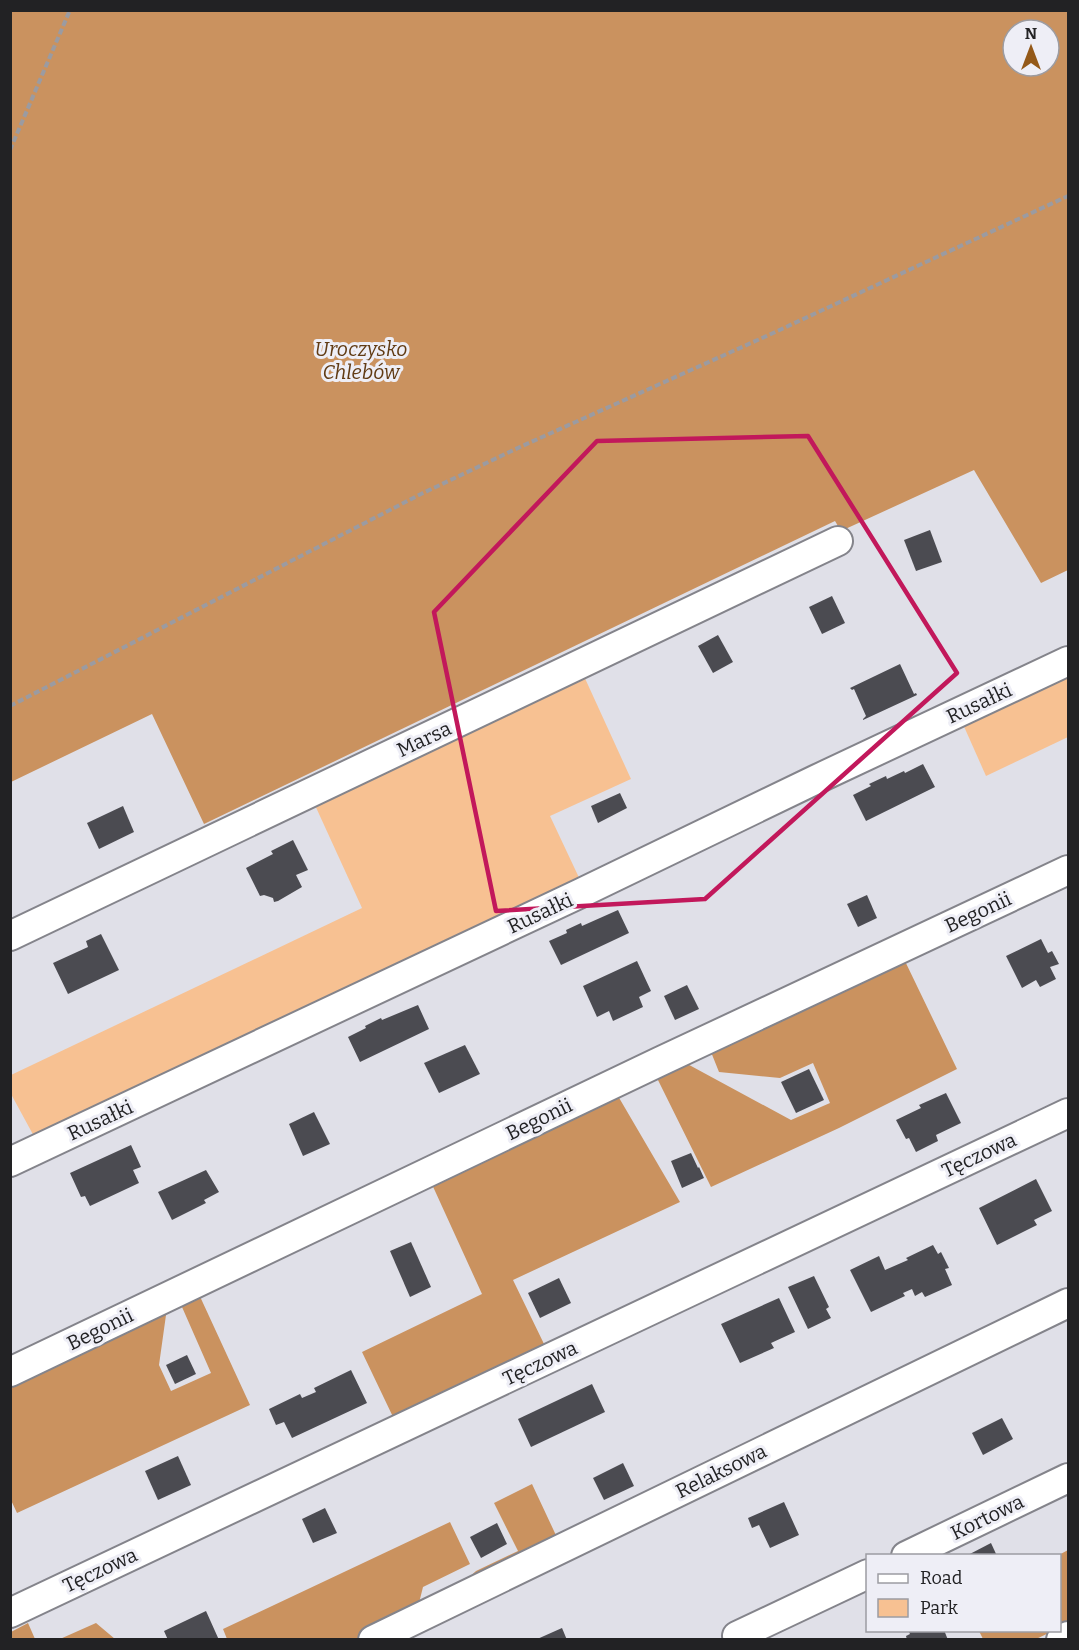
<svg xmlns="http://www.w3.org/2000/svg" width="1079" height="1650" viewBox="0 0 1079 1650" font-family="Bitter,serif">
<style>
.green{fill:#f7c192}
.forest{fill:#ca925f;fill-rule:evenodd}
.building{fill:#4b4b51}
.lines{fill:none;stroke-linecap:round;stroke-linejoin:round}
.minor-casing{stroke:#84848b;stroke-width:32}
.path{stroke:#9b9ba1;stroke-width:4;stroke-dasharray:6 3;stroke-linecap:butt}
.minor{stroke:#fff;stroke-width:28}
.marked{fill:none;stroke:#c2185b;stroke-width:4.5;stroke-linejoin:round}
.labels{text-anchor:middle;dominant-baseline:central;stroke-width:6;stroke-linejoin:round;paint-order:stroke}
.park-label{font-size:20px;font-style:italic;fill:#613b14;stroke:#eeeef6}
.street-label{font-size:20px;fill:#222224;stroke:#eeeef6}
</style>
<rect width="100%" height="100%" fill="#e0e0e8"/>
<g class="green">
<polygon points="1068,671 1068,737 986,776 962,722"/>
<polygon points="583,674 631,779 550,816 582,884 36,1140 11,1094 11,1075 362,908 314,803"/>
</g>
<g class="forest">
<path d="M11,11H1068V570L1041,583L974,470L841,531L835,521L204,824L152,714L11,782ZM1013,30H1049V66H1013Z"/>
<polygon points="903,957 957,1069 839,1128 711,1187 654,1072 680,1060 791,1120 830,1103 813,1063 780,1078 719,1072 709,1047"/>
<polygon points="618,1096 680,1202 513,1280 545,1346 394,1419 362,1352 482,1294 430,1180"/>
<polygon points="197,1290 250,1405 17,1513 10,1498 10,1379 155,1311 166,1315 159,1365 171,1391 211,1373 182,1307 184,1296"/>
<polygon points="532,1484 561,1546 442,1602 476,1571 518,1551 494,1503"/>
<polygon points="450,1522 470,1564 423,1587 416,1615 364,1639 227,1639 223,1629"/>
<polygon points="1068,1550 1068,1623 1060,1628 1060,1556 1057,1556"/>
<polygon points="28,1623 35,1639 11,1639 11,1632"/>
<polygon points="96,1623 115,1639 60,1639"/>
<polygon points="979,1631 1053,1631 1034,1640 983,1639"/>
</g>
<g class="building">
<polygon points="930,530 942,562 916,571 904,540"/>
<polygon points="832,596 845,623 822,634 809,607"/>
<polygon points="718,635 733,662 713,673 698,646"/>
<polygon points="900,664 914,694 916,693 917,695 863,720 863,719 866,716 854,689 852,690 850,688"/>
<polygon points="923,764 935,787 866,821 853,795 871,786 869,784 886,776 887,779 904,771 905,773"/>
<polygon points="620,793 627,808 598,823 591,806"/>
<polygon points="123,806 134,832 99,849 87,823"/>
<polygon points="293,840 308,870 296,875 302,887 278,901 274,902 273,898 264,895 260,896 246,868 273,854 271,851"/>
<polygon points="867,895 877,918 858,927 847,904"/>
<polygon points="618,910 629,933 561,965 549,941 567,933 566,930 581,923 582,926"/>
<polygon points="101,934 119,970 68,994 53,963 88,947 86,941"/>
<polygon points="1041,939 1048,953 1052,951 1059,964 1050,967 1056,979 1040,987 1036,980 1022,988 1006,956"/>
<polygon points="637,961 651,991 639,997 643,1007 613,1021 609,1011 597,1017 583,986"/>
<polygon points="687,985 699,1009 675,1020 664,996"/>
<polygon points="418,1005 429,1029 360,1062 348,1037 366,1028 365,1026 381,1018 382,1020"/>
<polygon points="465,1045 480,1074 439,1093 424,1063"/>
<polygon points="809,1069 824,1100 796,1113 781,1082"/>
<polygon points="946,1093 961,1123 936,1135 938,1141 916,1152 909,1138 906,1139 896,1120 921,1108 919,1105"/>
<polygon points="314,1112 330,1144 303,1156 289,1124"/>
<polygon points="131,1145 141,1167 133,1170 139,1183 90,1206 85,1196 81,1197 70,1173"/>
<polygon points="691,1153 698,1168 699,1167 704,1178 682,1188 671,1161"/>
<polygon points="206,1170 219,1192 204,1200 206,1203 172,1220 158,1192"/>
<polygon points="1036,1179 1052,1211 1034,1220 1037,1225 997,1245 979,1208"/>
<polygon points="411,1242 431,1287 410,1297 390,1251"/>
<polygon points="933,1245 938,1254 941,1252 949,1268 945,1269 952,1285 925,1297 922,1292 915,1296 912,1289 903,1293 905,1296 871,1312 850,1270 879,1256 885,1270 908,1260 906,1258"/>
<polygon points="814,1276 829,1307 826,1309 831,1318 808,1329 788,1287"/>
<polygon points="559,1278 571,1303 540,1318 528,1293"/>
<polygon points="779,1298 795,1332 771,1343 774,1348 740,1363 721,1324"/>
<polygon points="187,1355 196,1374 175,1384 166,1365"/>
<polygon points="351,1370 367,1403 292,1438 284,1422 276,1425 269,1409 300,1394 302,1398 316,1392 314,1388"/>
<polygon points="592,1384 605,1412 531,1447 518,1419"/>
<polygon points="1002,1418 1013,1439 983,1455 972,1433"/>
<polygon points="178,1456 191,1485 158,1500 145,1471"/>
<polygon points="623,1463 634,1486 604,1500 593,1478"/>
<polygon points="784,1502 799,1535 770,1548 759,1525 752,1528 748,1518"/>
<polygon points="325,1508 337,1533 313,1543 302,1519"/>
<polygon points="497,1523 507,1544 481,1558 470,1537"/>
<polygon points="991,1543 997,1556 966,1556"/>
<polygon points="206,1611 219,1640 199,1640 198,1638 195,1640 168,1640 164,1631"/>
<polygon points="562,1628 567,1640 535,1640"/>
<polygon points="908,1630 944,1630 948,1640 907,1640 906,1636 910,1634"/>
</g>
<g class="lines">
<g class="minor-casing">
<g id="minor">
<polyline points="10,936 838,541"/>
<polyline points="10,1162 581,893 817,779 1068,661"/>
<polyline points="10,1372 661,1061 1068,870"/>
<polyline points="906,1556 1068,1478"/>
<polyline points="10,1613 1068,1113"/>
<polyline points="737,1636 868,1574"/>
<polyline points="373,1640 1068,1303"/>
<polyline points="1061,1640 1068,1636"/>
</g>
</g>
<g class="path">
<polyline points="10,150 70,10"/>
<polyline points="10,706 421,494 520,447 771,334 1068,196"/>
</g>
<use href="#minor" class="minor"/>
</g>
<path class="marked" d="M808,436L957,673L705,899L496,911L434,612L597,441Z"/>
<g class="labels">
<g class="park-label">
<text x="361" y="349">Uroczysko<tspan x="361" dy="23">Chlebów</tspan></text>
</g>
<g class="street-label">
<text transform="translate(979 703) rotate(-25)">Rusałki</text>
<text transform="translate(424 739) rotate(-25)">Marsa</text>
<text transform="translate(978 912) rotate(-25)">Begonii</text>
<text transform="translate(540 913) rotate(-25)">Rusałki</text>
<text transform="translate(539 1119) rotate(-26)">Begonii</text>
<text transform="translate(100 1120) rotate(-25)">Rusałki</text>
<text transform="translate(979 1155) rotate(-25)">Tęczowa</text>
<text transform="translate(100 1329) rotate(-26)">Begonii</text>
<text transform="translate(540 1363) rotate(-25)">Tęczowa</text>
<text transform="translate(721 1471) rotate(-26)">Relaksowa</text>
<text transform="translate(987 1517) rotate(-26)">Kortowa</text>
<text transform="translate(100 1570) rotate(-25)">Tęczowa</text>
</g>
</g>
<rect width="1079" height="1650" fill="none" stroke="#222224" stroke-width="24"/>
<rect x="866" y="1554" width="195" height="78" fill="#eeeef6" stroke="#9c9ca2" stroke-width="1.5"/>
<rect x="878" y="1574" width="30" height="9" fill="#ffffff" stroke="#9c9ca2" stroke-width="1.5"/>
<text x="920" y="1584" font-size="18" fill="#222224">Road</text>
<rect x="878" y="1599" width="30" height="18" fill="#f7c192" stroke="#9c9ca2" stroke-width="1.5"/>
<text x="920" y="1614" font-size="18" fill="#222224">Park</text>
<g transform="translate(1031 48)"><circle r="28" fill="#eeeef6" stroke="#9c9ca2" stroke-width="1.5"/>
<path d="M0-4.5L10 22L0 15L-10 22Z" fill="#945919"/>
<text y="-9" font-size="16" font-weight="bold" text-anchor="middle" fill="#222224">N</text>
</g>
</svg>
